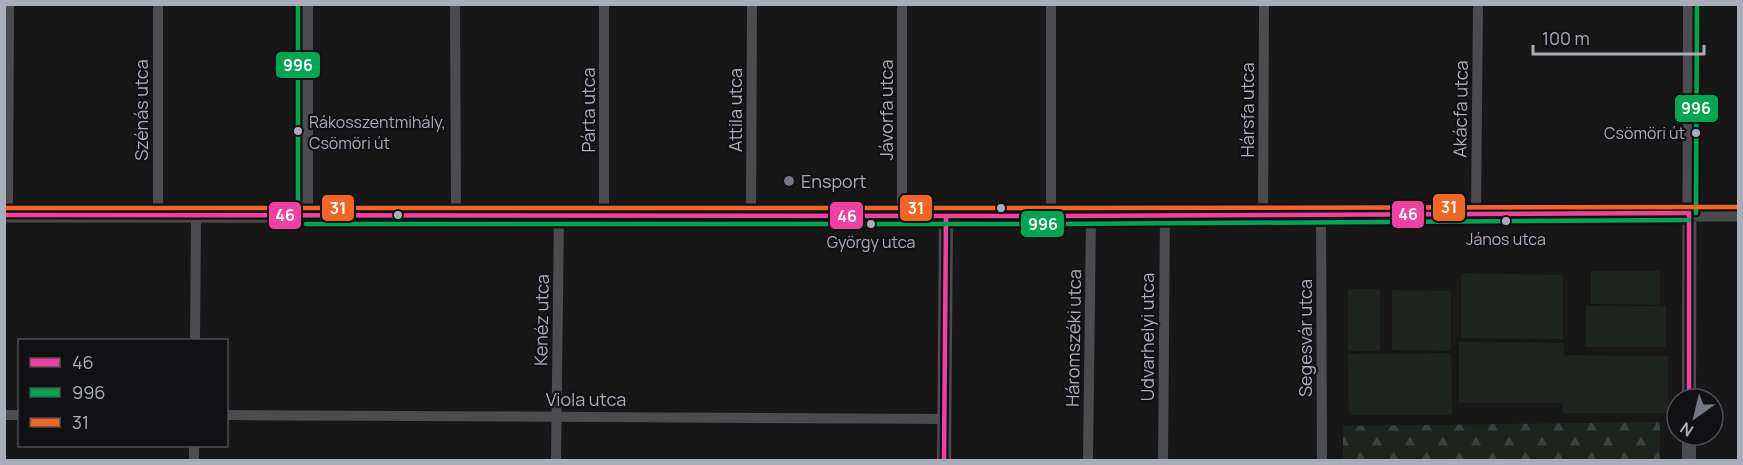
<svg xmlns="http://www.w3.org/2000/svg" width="1743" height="465" viewBox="0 0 1743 465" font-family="Manrope,sans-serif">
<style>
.green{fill:#1d241e}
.forest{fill:url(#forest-firs)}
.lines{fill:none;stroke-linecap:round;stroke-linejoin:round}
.minor{stroke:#4b4c50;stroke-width:10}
.tertiary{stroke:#4b4c50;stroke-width:14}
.secondary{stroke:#4a4a4e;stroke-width:15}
.bus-1-casing{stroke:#111113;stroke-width:9}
.bus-2-casing{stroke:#111113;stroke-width:9}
.bus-3-casing{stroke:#111113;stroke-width:9}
.bus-1{stroke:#f240a1;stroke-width:4.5}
.bus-2{stroke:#00a651;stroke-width:4.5}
.bus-3{stroke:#f26522;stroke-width:4.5}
.bus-dot{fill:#a8adb8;stroke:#111113;stroke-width:2}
.poi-dot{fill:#757880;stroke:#111113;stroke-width:2}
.labels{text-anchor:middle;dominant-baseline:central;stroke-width:4.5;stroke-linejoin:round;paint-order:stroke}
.bus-label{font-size:16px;fill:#a8adb8;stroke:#111113}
.street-label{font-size:18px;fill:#a8adb8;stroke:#111113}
.poi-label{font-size:18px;fill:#a8adb8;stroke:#111113;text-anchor:start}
.line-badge{stroke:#111113;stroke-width:2}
.badge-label{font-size:16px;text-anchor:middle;font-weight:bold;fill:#fff}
</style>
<defs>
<pattern id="forest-firs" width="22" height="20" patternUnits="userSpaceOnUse" patternTransform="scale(1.5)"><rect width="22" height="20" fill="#1d241e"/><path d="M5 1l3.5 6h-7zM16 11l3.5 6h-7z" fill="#3b413d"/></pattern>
</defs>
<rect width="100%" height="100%" fill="#171717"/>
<g class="green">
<polygon points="1591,271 1660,271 1660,305 1591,304"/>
<polygon points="1461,273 1563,275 1563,339 1461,338"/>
<rect x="1348" y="289" width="32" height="62"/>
<polygon points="1392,290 1451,291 1451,351 1392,350"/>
<polygon points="1586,306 1666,306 1666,347 1585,347"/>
<polygon points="1459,342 1564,343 1564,355 1668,356 1668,413 1563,413 1562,403 1459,403"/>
<polygon points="1451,353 1452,415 1349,415 1348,354"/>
</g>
<polygon class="forest" points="1660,422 1660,460 1343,460 1343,426"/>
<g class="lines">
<g class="minor">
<polyline points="455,4 456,216"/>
<polyline points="1476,214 1478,4"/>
<polyline points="8,215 9,4"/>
<polyline points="158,215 158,4"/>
<polyline points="751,215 752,4"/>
<polyline points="1263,215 1264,4"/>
<polyline points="1321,215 1322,460"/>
<polyline points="604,216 604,4"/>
<polyline points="902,216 902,4"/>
<polyline points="1051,216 1051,4"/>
<polyline points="195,340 196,216"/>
<polyline points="4,415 20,415"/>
<polyline points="226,415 945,419"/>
<polyline points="194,460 194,446"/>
<polyline points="556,460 559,216"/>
<polyline points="1088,460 1091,216"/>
<polyline points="1163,460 1165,214"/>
</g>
<g class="tertiary">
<polyline points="306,4 306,216"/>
<polyline points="1689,399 1690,4"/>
<polyline points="944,460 946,216"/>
<polyline points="1689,460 1689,435"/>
</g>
<polyline class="secondary" points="4,215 1051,216 1738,214"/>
<g class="bus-1-casing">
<g id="bus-1">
<polyline points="1689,213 1689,399"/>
<polyline points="4,215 1051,216 1689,213"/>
<polyline points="944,460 946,216"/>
</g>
</g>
<g class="bus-2-casing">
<g id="bus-2">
<polyline points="298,4 298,216"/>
<polyline points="1696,213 1697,4"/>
<polyline points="306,224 1051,224 1689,220"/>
</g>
</g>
<g class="bus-3-casing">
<polyline id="bus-3" points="4,208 1051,208 1738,207"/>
</g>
<use href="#bus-1" class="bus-1"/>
<use href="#bus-2" class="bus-2"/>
<use href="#bus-3" class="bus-3"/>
</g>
<g class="bus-dot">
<circle cx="298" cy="131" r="5"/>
<circle cx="1696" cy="133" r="5"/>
<circle cx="1001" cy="208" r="5"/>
<circle cx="398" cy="215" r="5"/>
<circle cx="1506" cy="221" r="5"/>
<circle cx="871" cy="224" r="5"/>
</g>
<circle class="poi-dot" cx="789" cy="181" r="6"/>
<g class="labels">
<g class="bus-label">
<text x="309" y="122" text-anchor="start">Rákosszentmihály,<tspan x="309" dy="21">Csömöri út</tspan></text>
<text x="1685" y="133" text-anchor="end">Csömöri út</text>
<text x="1506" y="239">János utca</text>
<text x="871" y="242">György utca</text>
</g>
<g class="street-label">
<text transform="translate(1460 109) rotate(-89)">Akácfa utca</text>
<text transform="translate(141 110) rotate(-90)">Szénás utca</text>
<text transform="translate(588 110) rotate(-90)">Párta utca</text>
<text transform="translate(735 110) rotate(-90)">Attila utca</text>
<text transform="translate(886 110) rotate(-90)">Jávorfa utca</text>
<text transform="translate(1247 110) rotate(-90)">Hársfa utca</text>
<text transform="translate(541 320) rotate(-89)">Kenéz utca</text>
<text transform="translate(1147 337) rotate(-90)">Udvarhelyi utca</text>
<text transform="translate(1073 338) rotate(-89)">Háromszéki utca</text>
<text transform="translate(1305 338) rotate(-90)">Segesvár utca</text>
<text x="586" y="399">Viola utca</text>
</g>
<g class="poi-label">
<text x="801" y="181">Ensport</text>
</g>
</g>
<g class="line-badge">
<rect x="275" y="51" width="46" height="28" rx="6" fill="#00a651"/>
<rect x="1674" y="94" width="45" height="29" rx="6" fill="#00a651"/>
<rect x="1432" y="193" width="34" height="29" rx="6" fill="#f26522"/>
<rect x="321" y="194" width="34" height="28" rx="6" fill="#f26522"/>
<rect x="899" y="194" width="34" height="28" rx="6" fill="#f26522"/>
<rect x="1391" y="200" width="34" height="29" rx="6" fill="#f240a1"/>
<rect x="268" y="201" width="34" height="29" rx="6" fill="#f240a1"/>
<rect x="829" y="201" width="35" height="29" rx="6" fill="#f240a1"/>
<rect x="1020" y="210" width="45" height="28" rx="6" fill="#00a651"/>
</g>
<g class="badge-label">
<text x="298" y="71">996</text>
<text x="1696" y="114">996</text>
<text x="1449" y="213">31</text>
<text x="338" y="214">31</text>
<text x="916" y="214">31</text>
<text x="1408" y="220">46</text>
<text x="285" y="221">46</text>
<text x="847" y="222">46</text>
<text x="1043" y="230">996</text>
</g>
<rect width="1743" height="465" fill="none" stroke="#a8adb8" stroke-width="12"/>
<rect x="18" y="339" width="210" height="108" fill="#111113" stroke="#4d4f55" stroke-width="1.5"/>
<rect x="30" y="358" width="30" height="9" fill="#f240a1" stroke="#4d4f55" stroke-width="1.5"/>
<text x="72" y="369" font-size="18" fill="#a8adb8">46</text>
<rect x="30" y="388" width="30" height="9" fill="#00a651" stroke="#4d4f55" stroke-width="1.5"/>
<text x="72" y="399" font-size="18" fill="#a8adb8">996</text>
<rect x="30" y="418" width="30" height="9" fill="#f26522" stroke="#4d4f55" stroke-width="1.5"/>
<text x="72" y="429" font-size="18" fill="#a8adb8">31</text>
<g transform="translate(1695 417) rotate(214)"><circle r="28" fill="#111113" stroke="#4d4f55" stroke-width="1.5"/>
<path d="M0-4.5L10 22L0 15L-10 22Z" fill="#757880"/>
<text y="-9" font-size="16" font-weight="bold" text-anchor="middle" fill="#a8adb8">N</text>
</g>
<path d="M1533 45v9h171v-9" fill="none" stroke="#a8adb8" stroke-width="3"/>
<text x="1542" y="45" font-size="18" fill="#a8adb8" stroke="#111113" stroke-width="4.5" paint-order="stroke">100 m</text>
</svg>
